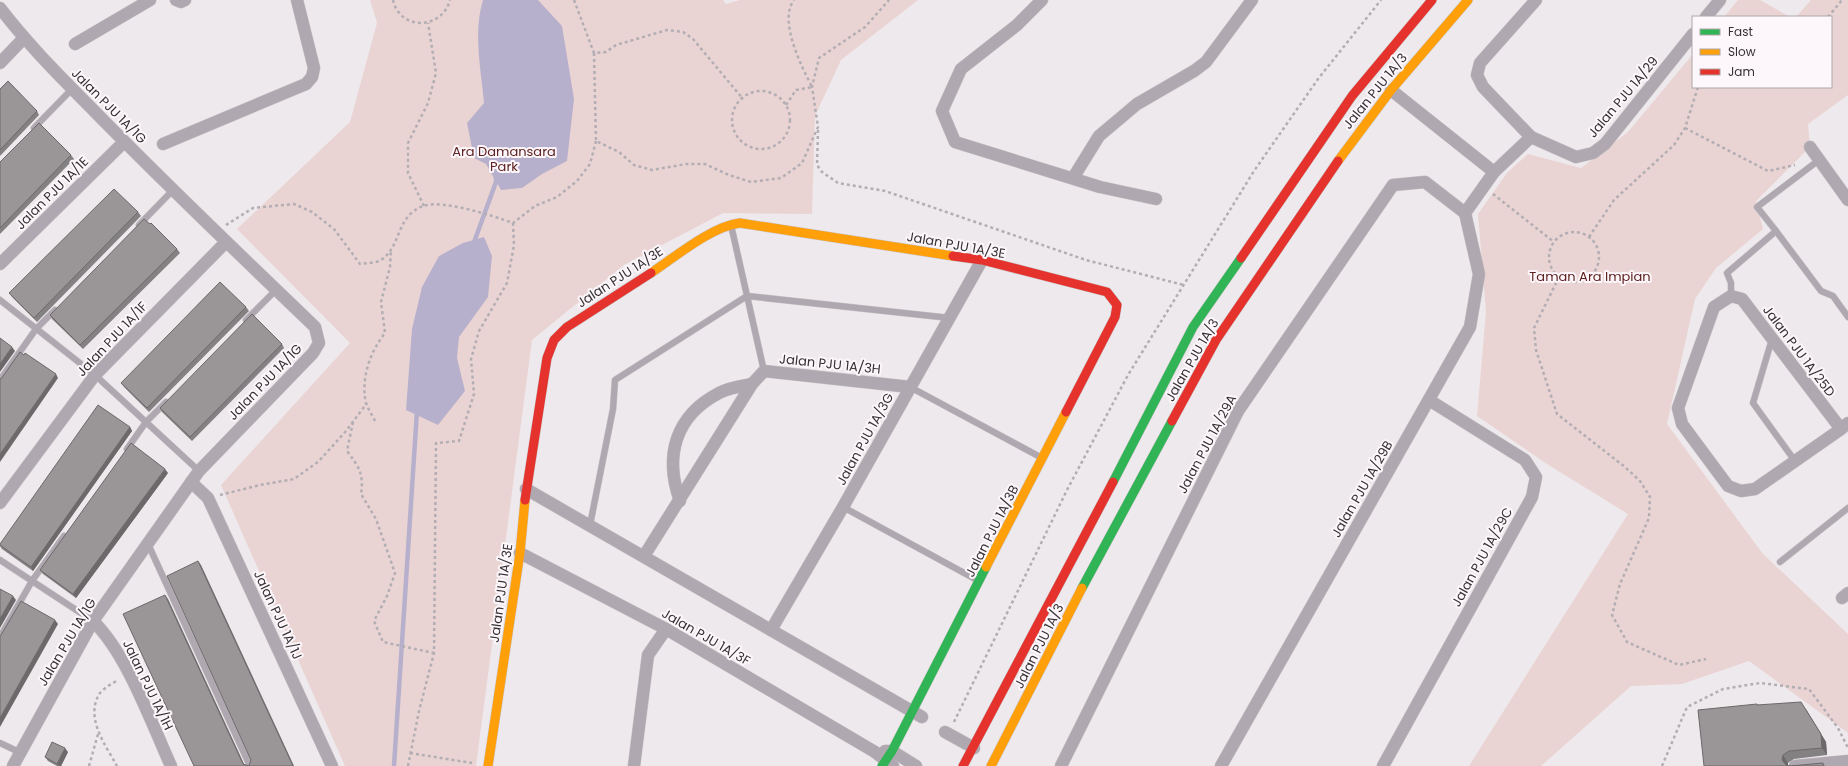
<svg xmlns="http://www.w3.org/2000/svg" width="1848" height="766" viewBox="0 0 1848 766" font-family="Poppins,sans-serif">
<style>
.green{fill:#ead4d3}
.water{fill:#b7b0cc}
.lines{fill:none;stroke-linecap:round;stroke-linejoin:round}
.stream{stroke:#b7b0cc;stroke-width:4.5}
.lane-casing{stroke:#c8c5c7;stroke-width:7}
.street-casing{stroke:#c8c5c7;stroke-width:13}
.fast-casing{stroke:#c8c5c7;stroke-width:10}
.slow-casing{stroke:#c8c5c7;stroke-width:10}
.jam-casing{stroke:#c8c5c7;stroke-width:10}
.path{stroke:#b2aeb4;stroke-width:2.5;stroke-dasharray:3 3;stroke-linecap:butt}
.lane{stroke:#afa8b1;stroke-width:6}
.street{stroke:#afa8b1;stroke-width:12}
.fast{stroke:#30b455;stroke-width:9}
.slow{stroke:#ff9f0a;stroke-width:9}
.jam{stroke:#e5322d;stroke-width:9}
.wall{fill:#848183}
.shaded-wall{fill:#6c696a}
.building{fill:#9a9698;stroke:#6c696a}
.labels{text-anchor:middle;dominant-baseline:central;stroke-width:4;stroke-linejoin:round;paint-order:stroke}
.street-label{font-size:13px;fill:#343133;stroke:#fdf6fa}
.park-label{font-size:13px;fill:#5d2221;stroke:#fdf6fa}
</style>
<rect width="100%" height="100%" fill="#eee9ec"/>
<g class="green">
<polygon points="370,0 723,0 726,4 740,0 918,0 841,60 815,116 812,214 723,213 624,265 532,340 476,766 345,766 221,485 350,343 237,229 350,122 377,23"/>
<polygon points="1738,0 1760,0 1790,17 1724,17"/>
<polygon points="1811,0 1848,0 1848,95 1808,124 1810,147 1756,201 1763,229 1716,268 1695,299 1667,424 1763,554 1848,634 1848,733 1749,661 1682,684 1631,686 1541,766 1469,766 1628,514 1547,464 1477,416 1486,312 1478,214 1507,173 1528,154 1581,168 1628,132 1693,54 1693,87 1831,87 1831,17 1796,17"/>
</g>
<g class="water">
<path d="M483,0H538L562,26L574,99L567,161L542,174L522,188L501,190L486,164L474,158L467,123L484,103C481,70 473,32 483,0Z"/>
<polygon points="484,237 492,256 488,297 459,337 457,358 465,391 438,425 406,410 412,329 422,287 439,256 463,243"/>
</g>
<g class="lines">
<g class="stream">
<polyline points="473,245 496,182 496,176"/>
<polyline points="394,766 417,411"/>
</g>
<g class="lane-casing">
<g id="lane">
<polyline points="34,128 72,89"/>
<polyline points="139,225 173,190"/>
<polyline points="731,225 764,371"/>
<polyline points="1776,231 1821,291 1833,296 1848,317"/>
<polyline points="1731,296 1731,283 1727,273 1776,231 1757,207 1819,160"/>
<polyline points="0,300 95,375 199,471"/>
<polyline points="246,320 276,290"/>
<polyline points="1772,339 1753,403 1795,461"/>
<polyline points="0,380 36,329 55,310"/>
<polyline points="910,387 1042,458"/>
<polyline points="127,449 146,422 166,402"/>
<polyline points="843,507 977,580"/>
<polyline points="590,525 613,409 615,380 747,296 950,318"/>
<polyline points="148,544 250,766"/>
<polyline points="0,560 93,621"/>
<polyline points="1780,562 1848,508"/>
<polyline points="0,637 32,581 64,536"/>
<polyline points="0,743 19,752"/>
</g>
</g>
<g class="street-casing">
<g id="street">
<polyline points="176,0 181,2 185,0"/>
<polyline points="1042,0 1017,25 961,69 942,111 955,142 1100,187 1156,199"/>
<polyline points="1536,0 1480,63 1477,75 1483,87 1531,137 1576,157 1593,153 1605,144 1693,34"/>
<path d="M0,8C32,50 70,86 107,124C175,193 245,260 315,327L319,343L313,353L199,471L93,621L13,766"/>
<polyline points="1706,17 1720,0"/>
<polyline points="75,44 150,0"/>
<polyline points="0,63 23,39"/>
<polyline points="1391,90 1494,172"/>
<polyline points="163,144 306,84 312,77 314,68 297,0"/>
<polyline points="1810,147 1848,200"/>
<polyline points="1073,178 1099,136 1137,104 1194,71 1206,62 1252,0"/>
<polyline points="1465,213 1494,172 1531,137"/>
<polyline points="0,264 124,142"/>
<polyline points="1841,429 1742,299 1731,296 1714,307 1678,408 1682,424 1728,486 1741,491 1755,489 1841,429 1848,423"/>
<polyline points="191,482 208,498 332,766"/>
<polyline points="526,489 922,717"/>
<path d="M680,501C664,456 675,416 719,393C728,388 741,386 752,384"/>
<polyline points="0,503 95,375 226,242"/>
<polyline points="520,553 666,629 875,752 893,766"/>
<polyline points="644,556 752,384 764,371 910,387"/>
<polyline points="1842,598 1848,593"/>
<path d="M93,621C127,654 151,722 171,766"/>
<polyline points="771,630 843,507 982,260"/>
<polyline points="945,732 974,748"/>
<polyline points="885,751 892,751 916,766"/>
<polyline points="634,766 648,655 666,629"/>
<polyline points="1061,766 1238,411 1393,185 1425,182 1465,213"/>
<polyline points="1221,766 1470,327 1479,274 1465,213"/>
<polyline points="1383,766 1532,497 1536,477 1525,460 1429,400"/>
<polyline points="1795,766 1848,761"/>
</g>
</g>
<g class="fast-casing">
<g id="fast">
<polyline points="1113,482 1193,327 1241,258"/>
<polyline points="1082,588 1172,421"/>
<polyline points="882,766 892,751 986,567"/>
</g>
</g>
<g class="slow-casing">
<g id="slow">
<polyline points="1338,161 1391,90 1468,0"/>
<path d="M651,273C675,257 712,226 740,223L953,256"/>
<polyline points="986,567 1066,412"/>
<polyline points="488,766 520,553 525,500"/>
<polyline points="991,766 1082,588"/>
</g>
</g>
<g class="jam-casing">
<g id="jam">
<polyline points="953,256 982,260 1107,292 1117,305 1115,317 1066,412"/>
<polyline points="1241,258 1352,96 1432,0"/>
<polyline points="1172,421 1216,340 1338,161"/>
<polyline points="525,500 547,358 554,340 567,327 651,273"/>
<polyline points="963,766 1113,482"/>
</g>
</g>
<g class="path">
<path d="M393,0C400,31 442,30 450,0"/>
<polyline points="574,0 594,53 606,52 616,45 667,30 683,32 693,39 743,99"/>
<polyline points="1828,17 1842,0"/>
<polyline points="594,53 596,141 619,152 634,165 652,170 686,164 705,164 729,175 751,182 781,178 802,163 818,127 812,87 819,58 865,27 889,0"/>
<circle cx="761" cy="120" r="29"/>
<path d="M786,105L796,90L812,87C802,67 778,21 794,0"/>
<polyline points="1685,128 1768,171 1795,165"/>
<polyline points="818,130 817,165 822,172 838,183 885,191 1086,260 1184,285"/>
<polyline points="1493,194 1554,242"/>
<polyline points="424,206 408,173 408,143 428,103 436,73 428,23"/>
<path d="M226,225L253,208L294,204L312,212L334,229L360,264C366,263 376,263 381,260C402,246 395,217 423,206C443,199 493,216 513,223L535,206L557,197L577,181L590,164L596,141"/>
<circle cx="1574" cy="257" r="25"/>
<polyline points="1589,237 1614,200 1674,145 1685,128 1698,87"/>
<polyline points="1559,277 1534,328 1536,350 1557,414 1625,467 1640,481 1650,497 1649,518 1620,584 1612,615 1627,642 1679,665 1706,659"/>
<path d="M375,421C372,414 365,405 365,398C362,374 371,351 385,333L381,302L390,267L391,250"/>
<path d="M353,422L347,451C359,467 364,474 361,494L376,519L395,573L387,596L374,621L383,642L434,653"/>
<polyline points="220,495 260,485 294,479 319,461 346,431 367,403"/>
<polyline points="954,722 1067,490 1128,375 1254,171 1318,79 1381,0"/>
<polyline points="410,753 472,763"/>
<polyline points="89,766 98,734"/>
<path d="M117,766C106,746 84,717 100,693C104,688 113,683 118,680"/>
<polyline points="408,766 419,711 434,653 436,443 459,441 474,394 471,359 479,331 507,283 514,245 513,223"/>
<polyline points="1662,766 1687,707 1723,689 1760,683 1809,689 1838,728 1848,748"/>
</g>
<use href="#lane" class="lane"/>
<use href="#street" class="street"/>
<use href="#fast" class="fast"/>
<use href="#slow" class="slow"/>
<use href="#jam" class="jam"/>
</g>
<g class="wall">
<polygon points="0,89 37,111 39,115 0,156"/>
<polygon points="71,155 74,159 0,234 0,162"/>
<polygon points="138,212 141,216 37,322 12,297 9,293"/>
<polygon points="177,249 180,253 83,349 52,319 50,315"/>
<polygon points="246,307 249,311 149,412 124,387 121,383"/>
<polygon points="282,344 284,348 192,441 162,412 160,408"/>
<polygon points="130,427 132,431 33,571 2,549 0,546 0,544"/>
<polygon points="168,473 76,598 43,574 40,570"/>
<polygon points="1757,704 1758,705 1806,709 1826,742 1827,755 1794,759 1788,763 1788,765 1790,766 1823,763 1825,766 1704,766"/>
<polygon points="68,752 61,766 57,766 48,761 45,757"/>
</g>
<g class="shaded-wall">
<polygon points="12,347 15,351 0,372 0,364"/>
<polygon points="56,374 58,378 0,462 0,454"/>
<polygon points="130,427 132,431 33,571 31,567"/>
<polygon points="165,469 168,473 76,598 73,594"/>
<polygon points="198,561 201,565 294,766 293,766"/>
<polygon points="165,595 168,599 245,766 243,764"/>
<polygon points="13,596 16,600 0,628 0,619"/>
<polygon points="55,620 58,624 0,727 0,718"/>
<polygon points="1801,702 1826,742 1827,755 1822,748"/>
<polygon points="65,748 68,752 61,766 59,766 57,764"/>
<polygon points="1783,755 1788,763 1788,766 1787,766 1782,760"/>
</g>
<g class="building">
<polygon points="8,81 37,111 0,150 0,89"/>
<polygon points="39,123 71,155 0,228 0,162"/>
<polygon points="114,189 138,212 34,318 9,293"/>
<polygon points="144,219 150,224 151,223 177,249 80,345 50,315"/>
<polygon points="220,282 246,307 147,408 121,383"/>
<polygon points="252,314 282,344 190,437 160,408"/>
<polygon points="0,338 12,347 0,364"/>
<polygon points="20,352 24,355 25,353 56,374 0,454 0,379 1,379"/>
<polygon points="98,405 130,427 31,567 0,545 0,544"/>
<polygon points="131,443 165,469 73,594 40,570"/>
<polygon points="198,561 293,766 194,766 123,614 165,595 243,764 249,766 251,760 167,576"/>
<polygon points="0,589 13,596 0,619"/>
<polygon points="21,601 55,620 0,718 0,636 1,635"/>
<polygon points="1801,702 1821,734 1822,748 1789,751 1783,755 1782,760 1786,765 1790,766 1823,763 1823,766 1704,766 1698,710 1757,704 1757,705"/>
<polygon points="52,742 65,748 57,764 45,757"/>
</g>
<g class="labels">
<g class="street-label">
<text transform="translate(1375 91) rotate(-51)">Jalan PJU 1A/3</text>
<text transform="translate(1623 97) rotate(-50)">Jalan PJU 1A/29</text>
<text transform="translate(109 106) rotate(45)">Jalan PJU 1A/1G</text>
<text transform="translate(52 193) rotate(-45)">Jalan PJU 1A/1E</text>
<text transform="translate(956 245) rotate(10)">Jalan PJU 1A/3E</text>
<text transform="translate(620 277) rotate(-33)">Jalan PJU 1A/3E</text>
<text transform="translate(112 339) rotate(-47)">Jalan PJU 1A/1F</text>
<text transform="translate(1799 351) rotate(53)">Jalan PJU 1A/25D</text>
<text transform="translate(1192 360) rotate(-60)">Jalan PJU 1A/3</text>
<text transform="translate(830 364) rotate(6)">Jalan PJU 1A/3H</text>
<text transform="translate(265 382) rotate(-46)">Jalan PJU 1A/1G</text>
<text transform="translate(865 439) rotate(-61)">Jalan PJU 1A/3G</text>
<text transform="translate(1207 444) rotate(-62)">Jalan PJU 1A/29A</text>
<text transform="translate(1362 489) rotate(-60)">Jalan PJU 1A/29B</text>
<text transform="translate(992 531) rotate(-63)">Jalan PJU 1A/3B</text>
<text transform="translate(1482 557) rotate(-61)">Jalan PJU 1A/29C</text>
<text transform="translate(501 593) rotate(-82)">Jalan PJU 1A/3E</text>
<text transform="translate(278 615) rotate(65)">Jalan PJU 1A/1J</text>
<text transform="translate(706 637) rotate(30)">Jalan PJU 1A/3F</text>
<text transform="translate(67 642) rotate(-59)">Jalan PJU 1A/1G</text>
<text transform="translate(1039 646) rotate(-63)">Jalan PJU 1A/3</text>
<text transform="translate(148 685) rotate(64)">Jalan PJU 1A/1H</text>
</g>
<g class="park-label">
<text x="504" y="151">Ara Damansara<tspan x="504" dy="15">Park</tspan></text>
<text x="1590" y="276">Taman Ara Impian</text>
</g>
</g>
<rect x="1692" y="16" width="140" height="72" fill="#fdf6fa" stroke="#ada7aa"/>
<rect x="1700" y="29" width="20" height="6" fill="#30b455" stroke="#ada7aa"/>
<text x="1728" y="36" font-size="12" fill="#343133">Fast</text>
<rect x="1700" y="49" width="20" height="6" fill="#ff9f0a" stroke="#ada7aa"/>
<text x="1728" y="56" font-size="12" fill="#343133">Slow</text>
<rect x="1700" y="69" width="20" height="6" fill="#e5322d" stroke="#ada7aa"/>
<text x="1728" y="76" font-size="12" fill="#343133">Jam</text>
</svg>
